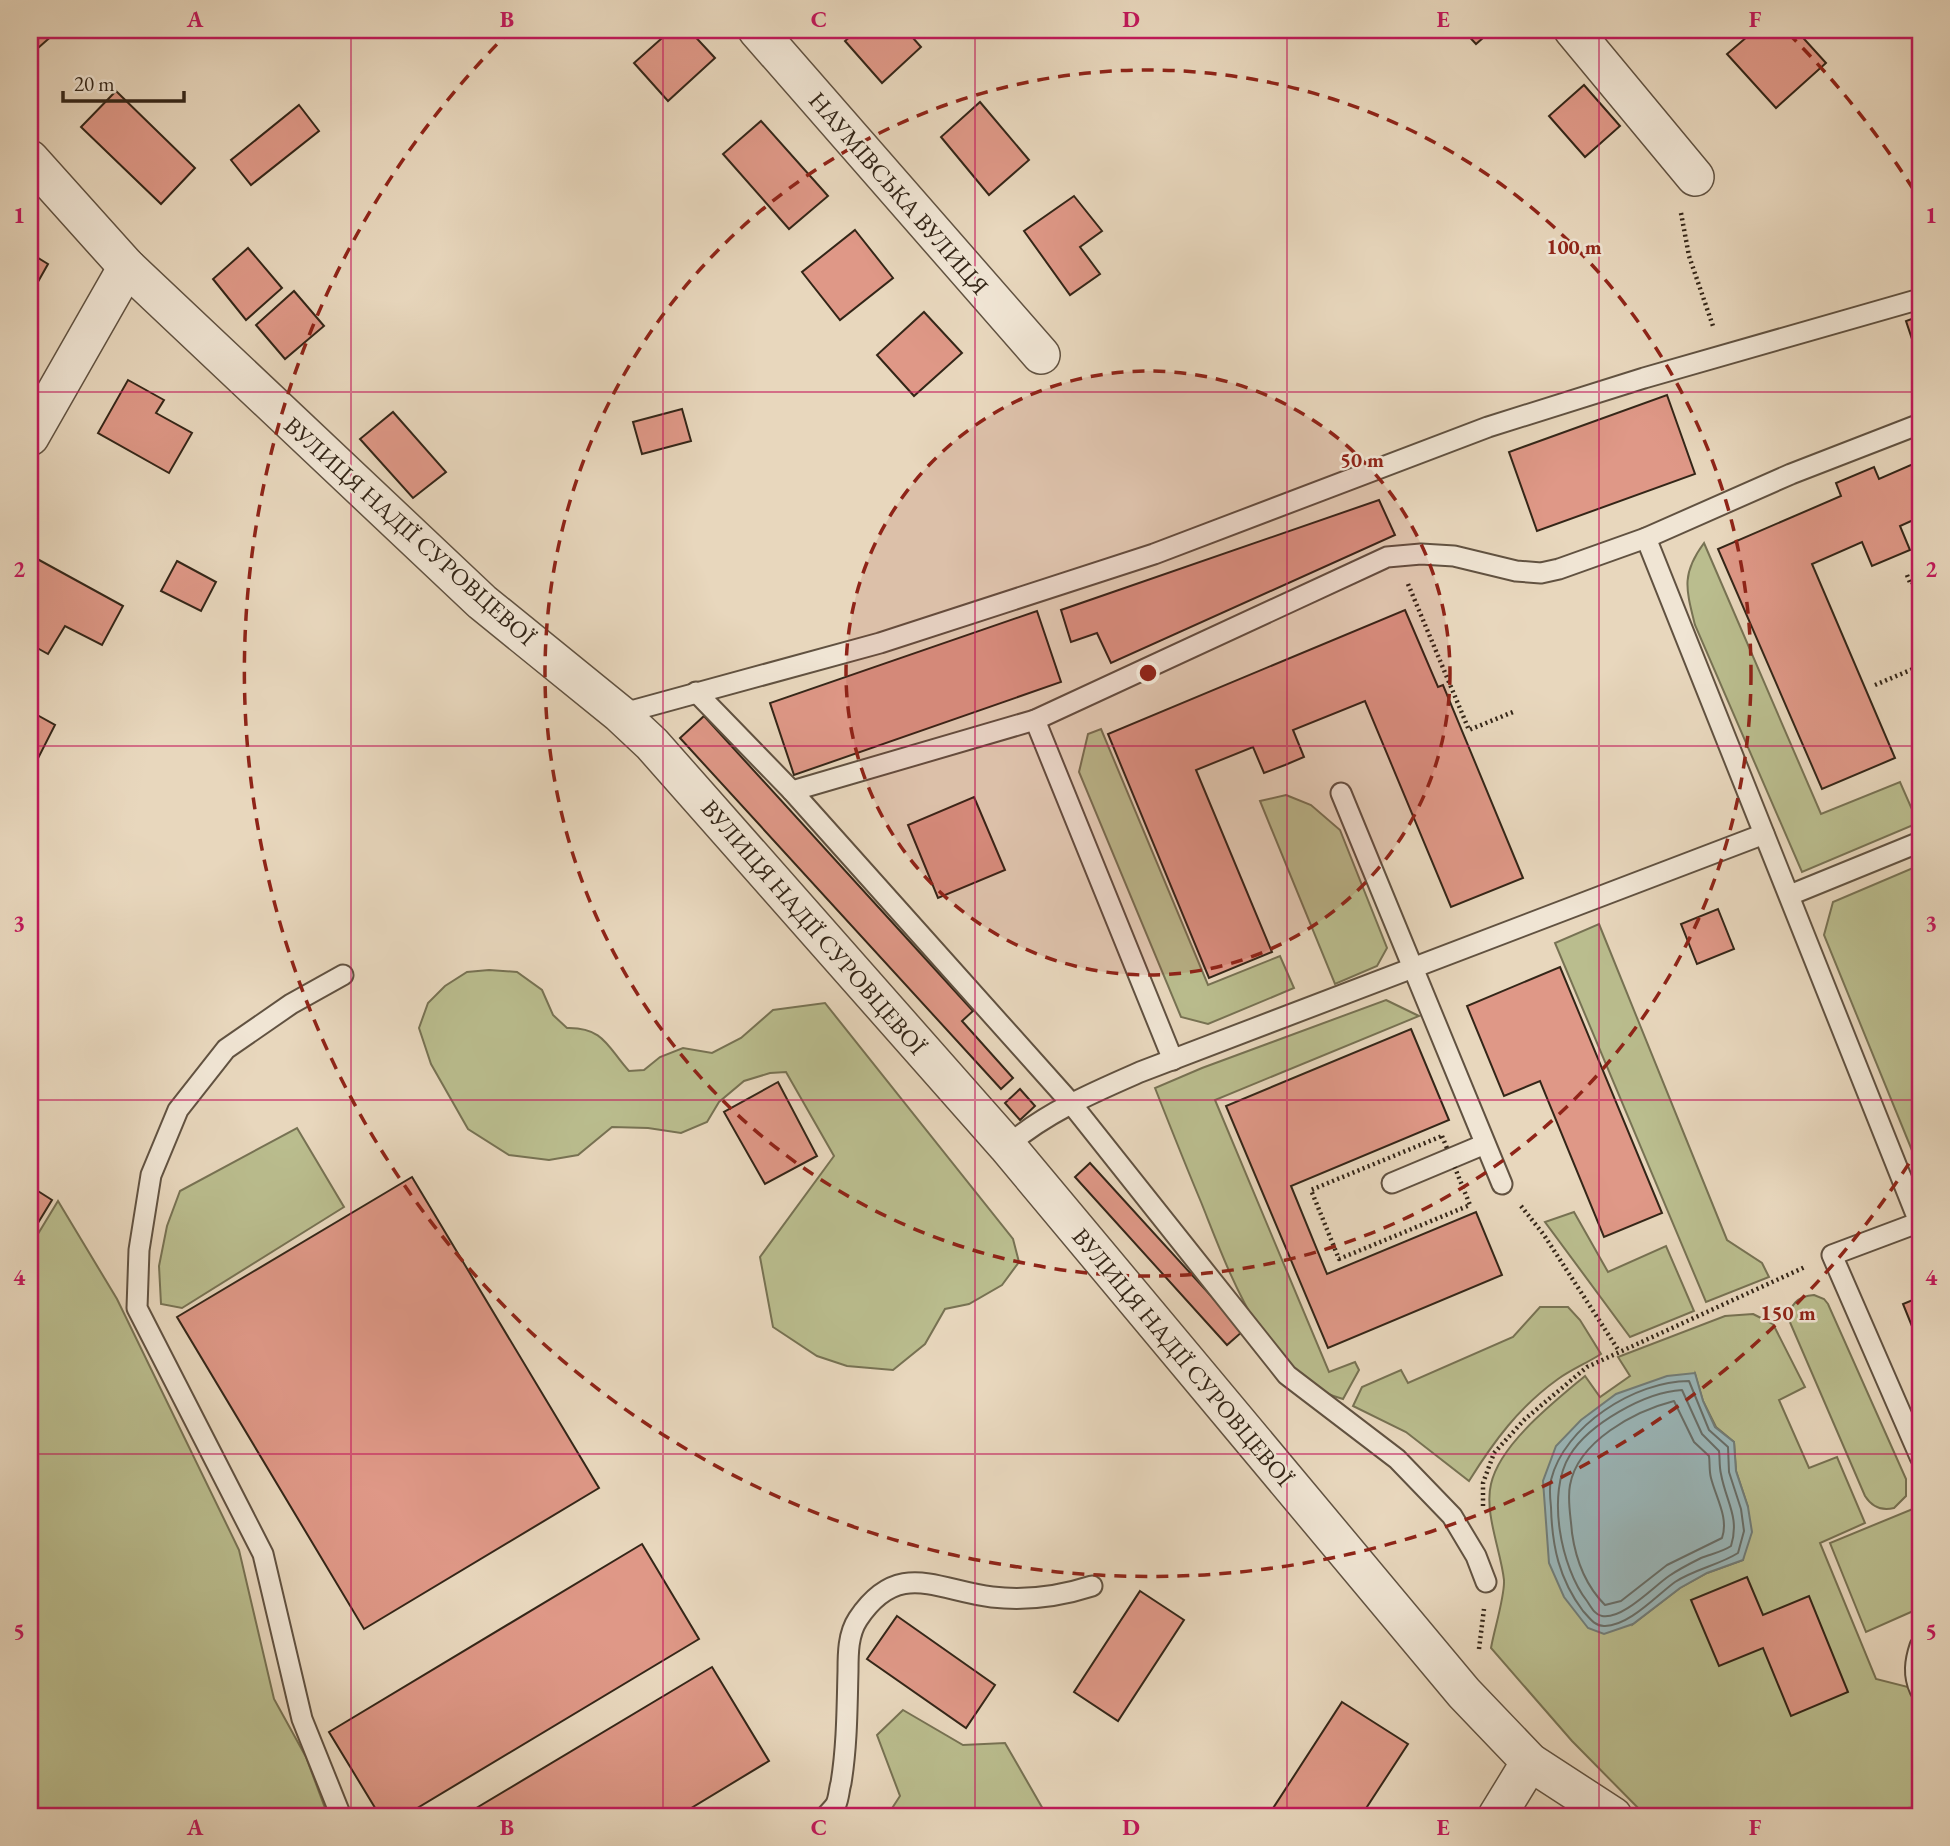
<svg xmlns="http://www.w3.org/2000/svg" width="1950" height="1846" viewBox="0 0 1950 1846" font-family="'EB Garamond',serif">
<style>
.green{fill:#babd8e;stroke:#777253;stroke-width:2;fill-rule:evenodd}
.water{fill:#9ab7ba;stroke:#717d79;stroke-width:2}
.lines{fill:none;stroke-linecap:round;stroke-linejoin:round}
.shore{stroke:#676e69;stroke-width:2}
.building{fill:#df9887;stroke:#342618;stroke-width:2}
.service-casing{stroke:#615241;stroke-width:23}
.minor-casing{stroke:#615241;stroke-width:40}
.path{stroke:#342618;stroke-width:4.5;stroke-dasharray:2 3.5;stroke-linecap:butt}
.service{stroke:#f0e5d4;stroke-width:19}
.minor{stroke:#f0e5d4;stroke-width:37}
.grid{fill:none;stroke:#c2185b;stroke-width:2;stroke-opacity:0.55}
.ring{fill:none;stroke:#8f2418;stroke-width:3.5;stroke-dasharray:12 9}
.labels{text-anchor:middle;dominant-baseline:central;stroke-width:5;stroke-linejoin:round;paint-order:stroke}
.street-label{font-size:24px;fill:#342618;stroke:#f0e5d4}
.centre{fill:#8f2418;stroke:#f0e5d4;stroke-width:3.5}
.ring-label{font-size:21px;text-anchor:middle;font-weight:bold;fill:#8f2418;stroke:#f0e5d4;stroke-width:5;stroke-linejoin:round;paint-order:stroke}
.neatline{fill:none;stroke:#c2185b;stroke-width:2.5}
.grid-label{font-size:23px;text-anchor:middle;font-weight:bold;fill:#c2185b}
</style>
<rect width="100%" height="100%" fill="#e8d7bd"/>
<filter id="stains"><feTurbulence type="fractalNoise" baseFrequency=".00286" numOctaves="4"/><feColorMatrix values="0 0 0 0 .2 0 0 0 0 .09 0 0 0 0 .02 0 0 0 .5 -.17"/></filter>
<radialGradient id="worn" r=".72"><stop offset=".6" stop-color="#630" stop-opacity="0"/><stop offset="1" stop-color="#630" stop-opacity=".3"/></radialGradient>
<g class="green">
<path d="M1704,543L1821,814L1900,782L1918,823L1802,872L1695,625C1686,589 1681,574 1704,543Z"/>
<polygon points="1101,729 1208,985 1280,956 1294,988 1208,1024 1181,1017 1079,772 1088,734"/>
<polygon points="1286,795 1311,805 1340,830 1387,948 1377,966 1335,984 1260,801"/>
<polygon points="1920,865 1920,1170 1824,935 1833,902"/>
<polygon points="1599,924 1727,1240 1762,1263 1769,1277 1706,1302 1555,943"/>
<path d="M489,970L517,972L542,990L553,1015L567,1028C604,1027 608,1048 629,1071L644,1070L660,1057L683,1048L712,1053L741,1038L773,1010L825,1003L1013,1239L1019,1262L1002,1285L969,1304L945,1309L925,1344L893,1370L847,1366L817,1356L773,1327L760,1257L834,1156L786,1072L770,1073L744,1081L719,1102L707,1122L681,1133L648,1128L612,1127L578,1155L549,1160L509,1155L468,1129L431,1064L419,1028L428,1003L445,986L467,972Z"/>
<path d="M1386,1000L1419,1016L1215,1100L1329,1372L1355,1362L1359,1370L1343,1399C1265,1379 1228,1269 1201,1202C1185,1164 1170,1126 1155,1088L1202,1068Z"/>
<polygon points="297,1128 344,1207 182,1308 161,1304 159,1266 167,1226 180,1191"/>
<polygon points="58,1201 117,1299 239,1550 274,1699 306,1757 328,1816 30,1816 30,1247"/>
<polygon points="1574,1212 1608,1272 1666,1246 1694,1311 1630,1337 1545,1222"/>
<path d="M1814,1295L1824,1299L1828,1304L1906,1479V1496L1894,1508C1882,1511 1872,1507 1865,1496L1789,1320C1789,1305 1798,1296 1814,1295Z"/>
<path d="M1540,1307H1568L1580,1320L1601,1354C1587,1363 1572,1369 1558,1379C1519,1407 1494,1441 1469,1481L1406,1432L1353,1406L1362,1387L1401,1370L1408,1383L1513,1337Z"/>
<path d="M1753,1314L1773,1324L1805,1387L1779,1400L1809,1468L1837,1457L1865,1523L1820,1543L1876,1679L1912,1688L1920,1707V1807L1804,1816H1646L1572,1741L1491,1648C1494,1630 1505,1596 1504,1580C1501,1551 1484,1513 1491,1484C1500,1444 1554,1402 1585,1376L1600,1397L1630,1376L1618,1357L1725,1316ZM1695,1374L1703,1401L1716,1427L1734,1442L1736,1471L1748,1507L1743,1560L1707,1573L1680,1588L1633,1624Z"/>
<polygon points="1920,1506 1920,1608 1866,1632 1830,1543"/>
<polygon points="903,1710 963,1745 1005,1743 1047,1816 887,1816 900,1796 877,1735"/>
</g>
<polygon class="water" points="1695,1373 1703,1401 1715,1427 1734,1442 1736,1471 1748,1507 1752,1532 1743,1560 1707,1573 1680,1588 1633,1624 1604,1634 1588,1628 1564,1597 1549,1563 1543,1481 1556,1446 1581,1420 1616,1394 1667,1376"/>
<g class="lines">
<g class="shore">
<path d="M1689,1381L1709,1430L1728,1447L1729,1472L1741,1509L1744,1531L1738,1553C1719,1565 1695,1569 1675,1582C1657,1595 1628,1627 1604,1626C1594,1626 1589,1617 1583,1611C1559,1579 1552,1546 1551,1507C1550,1498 1549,1488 1551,1480C1564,1426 1635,1381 1689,1381Z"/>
<path d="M1682,1390L1702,1434L1719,1451C1720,1458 1719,1466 1721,1474C1726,1502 1740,1517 1731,1546C1722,1552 1711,1554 1701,1558C1691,1563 1679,1569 1669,1576C1653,1587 1622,1620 1602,1616C1595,1615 1591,1607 1587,1601C1561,1568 1546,1493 1570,1455C1589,1424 1645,1392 1682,1390Z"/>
<path d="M1674,1401L1694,1442L1709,1456C1710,1463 1709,1471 1711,1478C1716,1498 1729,1518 1722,1538L1667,1565L1621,1601L1605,1605C1585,1585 1576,1561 1572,1533C1571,1518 1567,1500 1570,1485C1578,1441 1635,1411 1674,1401Z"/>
</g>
</g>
<g class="building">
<polygon points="30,30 50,30 54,34 30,55"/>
<polygon points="671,30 689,30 715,58 668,101 634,63"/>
<polygon points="858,30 906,30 921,47 882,83 845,41"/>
<polygon points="1463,30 1492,30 1476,44"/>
<polygon points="1755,30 1796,30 1826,63 1776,108 1727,54"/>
<polygon points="1584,85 1620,126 1585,157 1549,116"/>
<polygon points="116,91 195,168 161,204 81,127"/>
<polygon points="980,102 1029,160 989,195 941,137"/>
<polygon points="299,105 319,131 251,185 231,160"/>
<polygon points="761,121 828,196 789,229 723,154"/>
<polygon points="1074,196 1102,231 1080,247 1100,274 1070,295 1024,231"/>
<polygon points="855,230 893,278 840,320 802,272"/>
<polygon points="248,248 282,288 246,320 213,279"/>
<polygon points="30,253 48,264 30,296"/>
<polygon points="294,291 324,326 285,359 256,325"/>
<polygon points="924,312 962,353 914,396 877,355"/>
<polygon points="1920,316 1920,363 1906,321"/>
<polygon points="128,380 164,400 156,413 192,433 169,473 98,433"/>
<polygon points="1667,395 1695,474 1537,531 1509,452"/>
<polygon points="682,409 691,441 642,454 633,422"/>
<polygon points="393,412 446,472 413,498 360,439"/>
<polygon points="1920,461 1920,517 1900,526 1910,550 1872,566 1862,542 1812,564 1895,758 1822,789 1718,549 1841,496 1836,483 1874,467 1879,479"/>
<polygon points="1379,500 1395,535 1111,663 1097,633 1071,642 1061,610"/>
<polygon points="30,555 123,606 102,645 65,626 48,654 30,644"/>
<polygon points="177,561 216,582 201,611 161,591"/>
<polygon points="1405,610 1438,687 1443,685 1523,878 1451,907 1365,701 1293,730 1304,757 1285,765 1264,773 1253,747 1196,770 1272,952 1209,978 1108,734"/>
<polygon points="1037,611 1061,682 794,775 770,703"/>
<polygon points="30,711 55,725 30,774"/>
<polygon points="704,716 973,1011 962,1021 1013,1078 1001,1089 680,738"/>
<polygon points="974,797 1005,870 938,898 908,825"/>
<polygon points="1718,909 1734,949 1697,964 1681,924"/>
<polygon points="1560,967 1662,1213 1604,1237 1540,1081 1504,1096 1467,1006"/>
<polygon points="1411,1029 1449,1120 1291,1186 1327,1274 1476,1212 1502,1275 1328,1348 1226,1106"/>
<polygon points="778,1082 817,1156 765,1184 724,1112"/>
<polygon points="1020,1089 1035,1106 1020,1120 1005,1103"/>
<polygon points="1090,1163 1243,1331 1227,1345 1075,1177"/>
<polygon points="412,1177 599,1488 364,1629 177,1317"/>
<polygon points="30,1186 52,1200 30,1236"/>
<polygon points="1920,1297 1920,1346 1903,1304"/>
<polygon points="642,1544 699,1639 404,1816 380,1816 329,1732"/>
<polygon points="1747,1577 1763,1615 1809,1596 1848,1692 1791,1716 1763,1648 1719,1666 1691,1600"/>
<polygon points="1140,1591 1184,1620 1118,1721 1074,1692"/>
<polygon points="897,1616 995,1685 966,1728 867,1659"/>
<polygon points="712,1667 769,1761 678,1816 463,1816"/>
<polygon points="1342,1702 1408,1744 1361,1816 1268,1816"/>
</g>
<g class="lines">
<g class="service-casing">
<g id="service">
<polyline points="1646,538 1919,1222"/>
<polyline points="696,692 792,791 1070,1102 1287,1375 1397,1459 1452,1516 1476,1556 1486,1582"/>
<polyline points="620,714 880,643 1154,554 1488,427 1644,378 1920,299"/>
<polyline points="1035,720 1173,1060"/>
<polyline points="792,791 1035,720 1387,557 1421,554 1454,556 1516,571 1541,573 1559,569 1646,538 1791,474 1920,424"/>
<polyline points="1341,793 1502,1184"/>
<polyline points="1790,895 1920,842"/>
<path d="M1007,1146C1047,1112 1092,1093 1140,1072L1764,834"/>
<polyline points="1392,1183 1485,1144"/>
<polyline points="1920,1222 1832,1255 1920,1457"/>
<path d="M1920,1646C1915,1661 1913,1675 1920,1690"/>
<polyline points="341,1816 302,1719 263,1554 137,1308 139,1250 151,1175 178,1110 226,1049 291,1004 343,975"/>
<path d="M826,1816C829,1812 834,1808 836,1804C839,1798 839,1789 841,1783C847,1746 847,1709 848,1671C848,1654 848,1634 858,1619C898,1559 936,1590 992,1597C1027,1601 1058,1597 1092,1586"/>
</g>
</g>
<g class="minor-casing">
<g id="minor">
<polyline points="757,30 1041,355"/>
<polyline points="1573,30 1695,177"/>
<polyline points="30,159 127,267 482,602 620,714 652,744 1007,1146 1464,1693 1530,1762 1613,1816"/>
<polyline points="30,437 127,267"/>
<polyline points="1497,1816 1530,1762"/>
</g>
</g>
<g class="path">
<polyline points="1681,213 1689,256 1714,329"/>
<polyline points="1907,575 1911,585 1920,580"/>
<polyline points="1408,584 1469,730 1513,712"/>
<polyline points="1875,685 1920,666"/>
<polygon points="1442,1136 1470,1205 1339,1259 1311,1190"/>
<polyline points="1521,1206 1544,1235 1619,1351"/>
<polyline points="1483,1506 1483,1483 1494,1453 1525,1419 1587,1367 1805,1267"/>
<polyline points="1479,1649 1484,1609"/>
</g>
<use href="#service" class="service"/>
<use href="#minor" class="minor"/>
</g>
<path class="grid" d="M351,30V1816M663,30V1816M975,30V1816M1287,30V1816M1599,30V1816M30,392H1920M30,746H1920M30,1100H1920M30,1454H1920"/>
<circle cx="1148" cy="673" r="302" fill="#8f2418" fill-opacity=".12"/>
<g class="ring">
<circle cx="1148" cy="673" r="302"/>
<circle cx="1148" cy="673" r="603"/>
<path d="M1920 1146A905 905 0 1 1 508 33M1788 33A905 905 0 0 1 1920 200"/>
</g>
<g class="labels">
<g class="street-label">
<text transform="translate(899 193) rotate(49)">НАУМІВСЬКА ВУЛИЦЯ</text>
<text transform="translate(410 531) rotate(42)">ВУЛИЦЯ НАДІЇ СУРОВЦЕВОЇ</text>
<text transform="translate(814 927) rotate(49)">ВУЛИЦЯ НАДІЇ СУРОВЦЕВОЇ</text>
<text transform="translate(1183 1357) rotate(50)">ВУЛИЦЯ НАДІЇ СУРОВЦЕВОЇ</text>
</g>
</g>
<circle cx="1148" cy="673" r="10" class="centre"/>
<g class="ring-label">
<text x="1574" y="254">100 m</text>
<text x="1362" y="467">50 m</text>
<text x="1788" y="1320">150 m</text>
</g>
<rect width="1950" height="1846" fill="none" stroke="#e8d7bd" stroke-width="77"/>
<path d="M63 91v10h121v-10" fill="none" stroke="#342618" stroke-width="3.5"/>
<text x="74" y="91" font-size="21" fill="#342618" stroke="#f0e5d4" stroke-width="5" paint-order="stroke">20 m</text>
<rect x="38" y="38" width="1874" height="1770" class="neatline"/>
<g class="grid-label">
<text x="195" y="27">A</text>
<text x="507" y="27">B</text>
<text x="819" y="27">C</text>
<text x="1131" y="27">D</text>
<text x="1443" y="27">E</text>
<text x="1755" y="27">F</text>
<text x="19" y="223">1</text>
<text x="1931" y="223">1</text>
<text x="19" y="577">2</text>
<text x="1931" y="577">2</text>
<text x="19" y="931">3</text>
<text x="1931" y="931">3</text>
<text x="19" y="1285">4</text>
<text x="1931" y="1285">4</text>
<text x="19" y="1639">5</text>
<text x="1931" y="1639">5</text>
<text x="195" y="1835">A</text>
<text x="507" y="1835">B</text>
<text x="819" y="1835">C</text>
<text x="1131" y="1835">D</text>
<text x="1443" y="1835">E</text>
<text x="1755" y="1835">F</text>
</g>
<rect width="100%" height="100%" filter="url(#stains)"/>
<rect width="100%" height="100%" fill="url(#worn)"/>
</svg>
